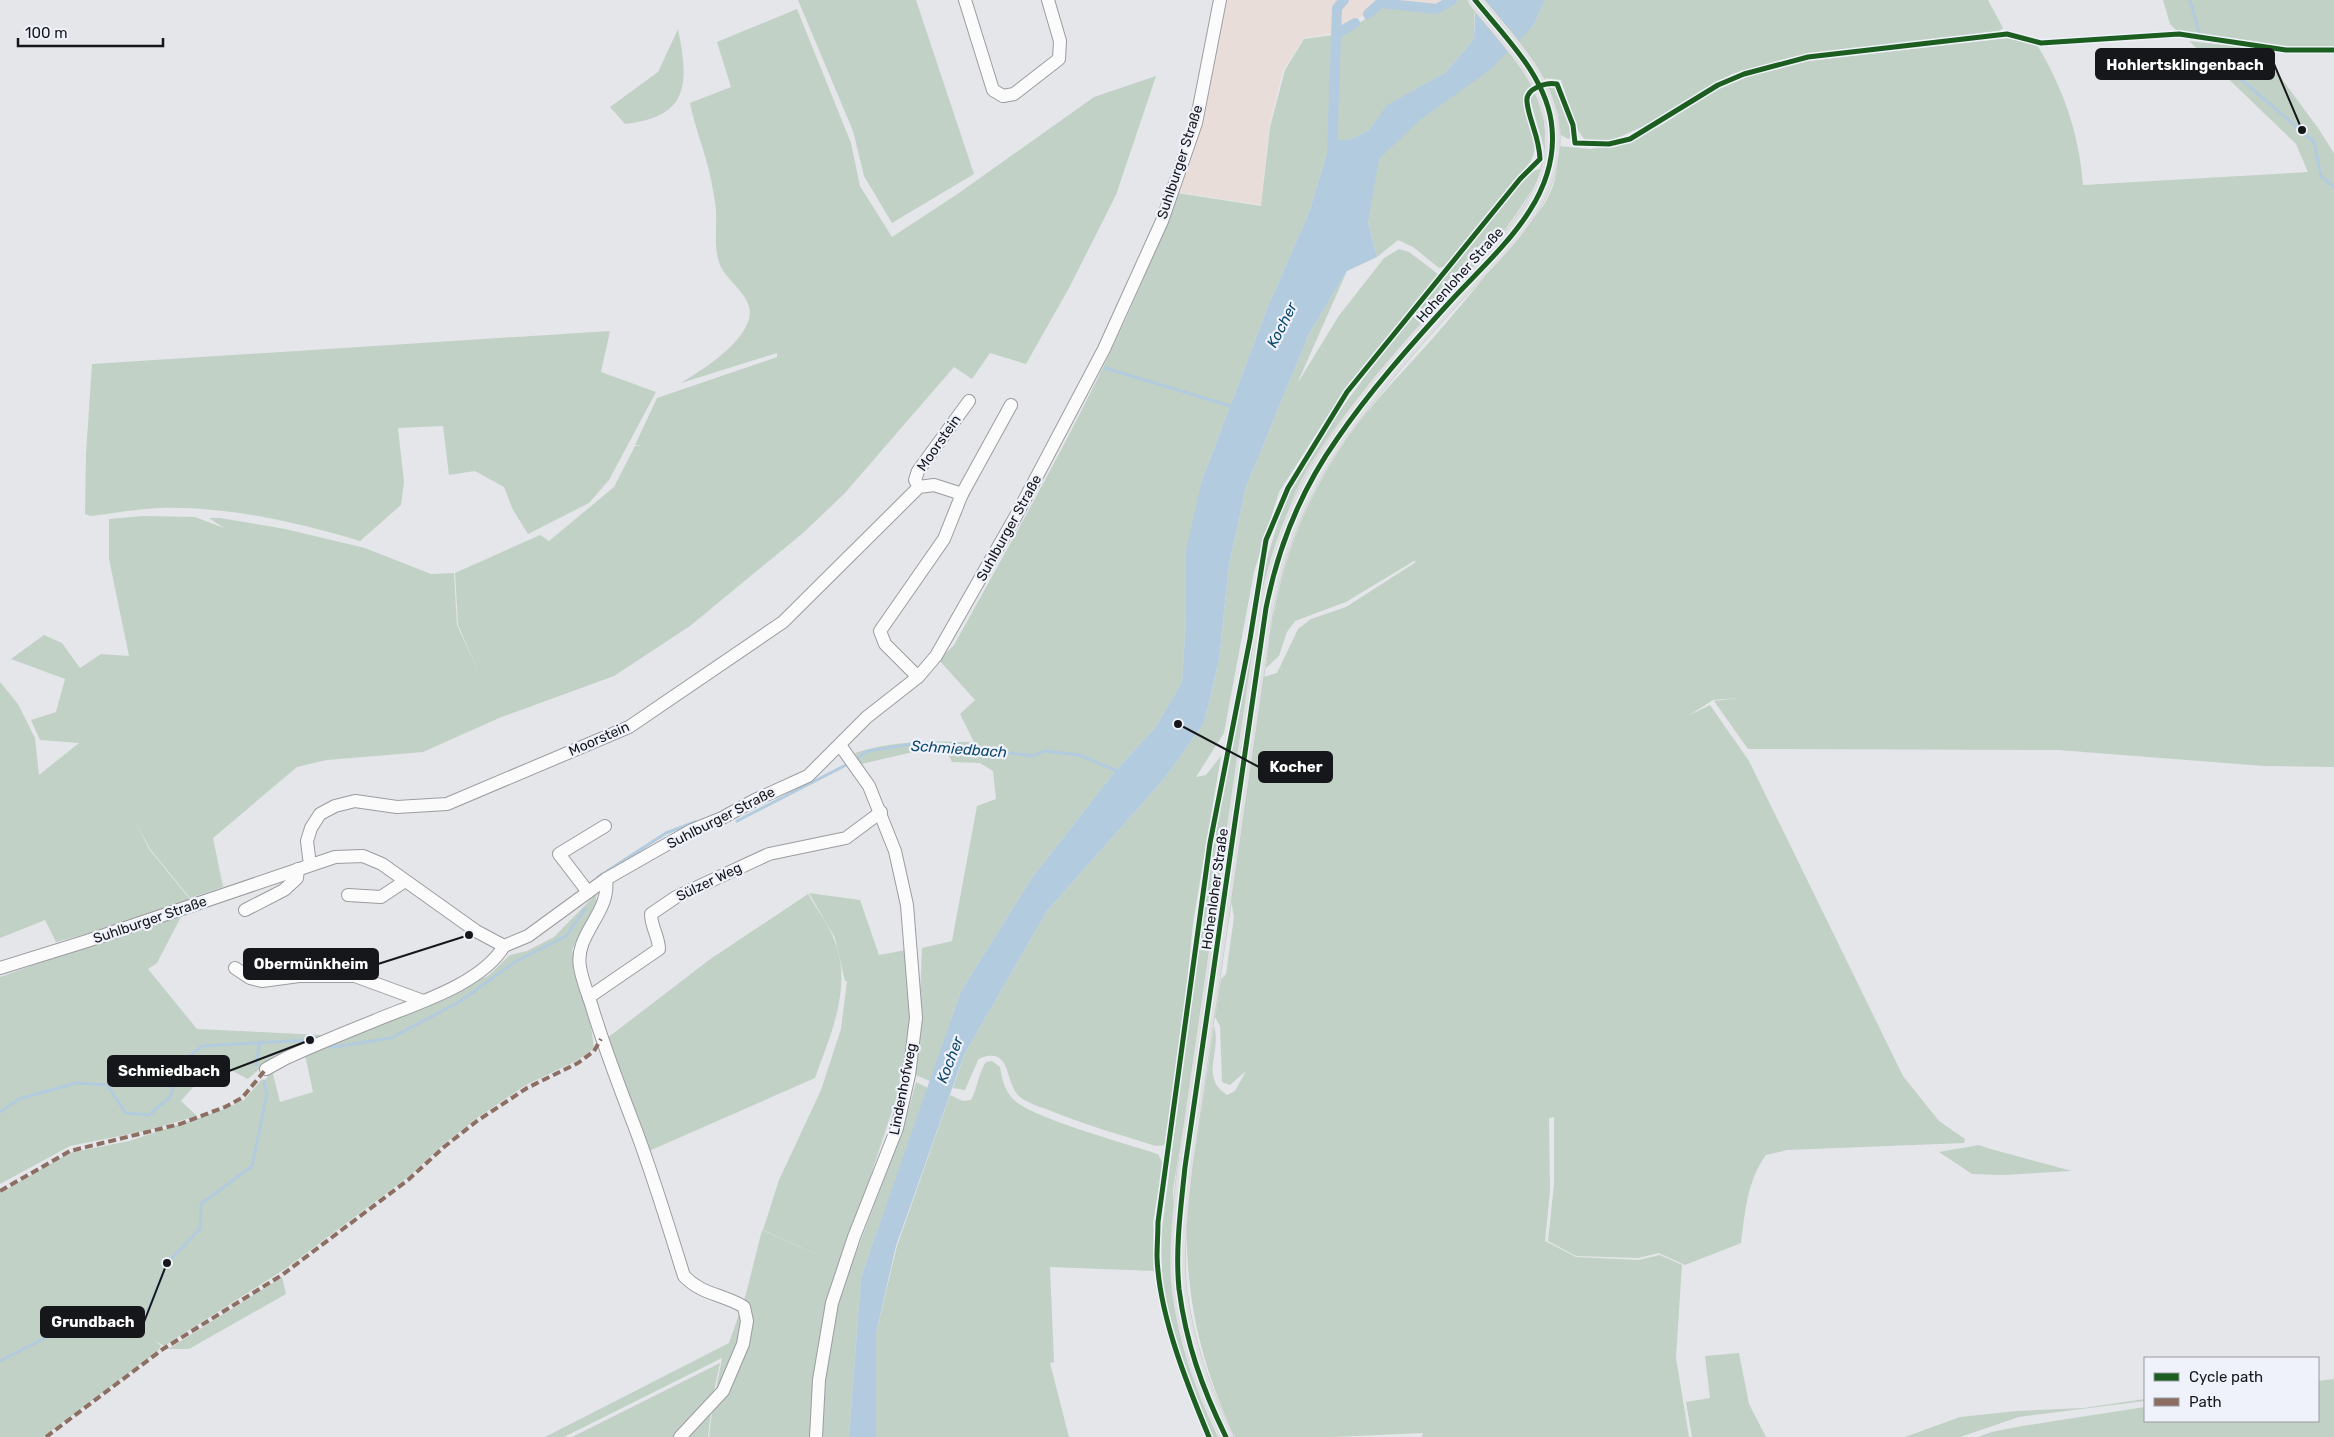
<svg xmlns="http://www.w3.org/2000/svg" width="2334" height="1437" viewBox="0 0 2334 1437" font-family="Rubik,sans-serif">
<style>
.industrial{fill:#e9ddda}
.green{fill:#c2d1c5}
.water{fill:#b3cbdf}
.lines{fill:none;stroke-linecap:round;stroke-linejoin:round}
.stream{stroke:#b3cbdf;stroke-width:3}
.canal{stroke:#b3cbdf;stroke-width:10}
.minor-casing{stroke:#9b9ca0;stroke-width:14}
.major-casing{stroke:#c2c3c6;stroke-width:16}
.minor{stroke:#fbfbfc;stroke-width:12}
.major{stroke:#dce1e0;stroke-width:15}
.quiet{stroke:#8d6e63;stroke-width:4;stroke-dasharray:8 4;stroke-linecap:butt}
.cycleway-casing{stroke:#eff2fa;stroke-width:8}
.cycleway{stroke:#1b5e20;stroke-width:5}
.labels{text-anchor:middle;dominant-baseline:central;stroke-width:4.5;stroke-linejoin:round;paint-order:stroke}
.street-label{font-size:14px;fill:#16171a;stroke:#eff2fa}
.water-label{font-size:15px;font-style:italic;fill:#0e486b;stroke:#eff2fa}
.leader{fill:none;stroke:#16171a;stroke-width:2}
.callout-dot{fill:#16171a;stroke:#eff2fa;stroke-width:2}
.callout{fill:#16171a;stroke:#16171a;stroke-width:2}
.callout-label{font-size:15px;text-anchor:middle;font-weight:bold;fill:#fff}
</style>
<rect width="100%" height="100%" fill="#e4e6ea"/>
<polygon class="industrial" points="1222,0 1449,0 1437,7 1380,1 1367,13 1335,33 1304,38 1283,70 1269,127 1261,205 1177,192"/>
<g class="green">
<polygon points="798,0 916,0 974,174 892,223 864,176 853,131"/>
<path d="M1457,0H1475L1474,39L1446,72L1388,105L1369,130L1349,140H1331L1309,212L1267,309L1202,480L1186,617L1182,682L1155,728L1116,770L1031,879L961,991L930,1081L913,1074L918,1046L922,948L952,941L977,806L996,799L993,771L980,763L952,762L948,754L913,752L861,764L855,753C894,740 933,741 974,742L960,714L975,700L939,660L954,645C1035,498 1121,352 1177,193L1261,206L1270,127L1285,70L1304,39L1333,35H1338L1340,39L1339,34L1364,20L1380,5L1440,11Z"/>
<path d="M1545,0H1988L2003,28L1999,31L1821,53L1732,74L1650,123L1611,141L1593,142L1584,139L1577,129L1561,80L1542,78L1529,83L1531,87L1526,95C1529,117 1541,140 1531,161L1447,266L1439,268L1413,247L1398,240L1377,257L1368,223L1378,159L1419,120L1533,26Z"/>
<polygon points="2163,0 2334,0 2334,47 2280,46 2177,31 2170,24"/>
<path d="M797,9L851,143L860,186L892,237L956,195L1094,97L1156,76L1116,195L1069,288L1026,364L990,353L972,379L954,367L844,494L803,533L690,626L614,676L499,718L423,752L327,760L297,767L213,838L223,887L190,898L150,849L135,821L149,849L189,898L187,902L124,924L56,942L45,920L0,938V682L18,704L35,738L39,775L79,743L40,740L31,720L56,712L65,679L11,659L44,635L62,643L80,668L101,654L129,656L109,559V519L143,516L195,517L224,528L209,518H220L285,529L365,548L431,574L454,573L457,625L479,673L458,625L455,573L540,535L549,541L614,487L635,446L643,445H635L657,398L777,357V353L681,383C703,369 738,348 748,322C757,298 730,285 721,267C713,250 717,228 716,210C715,200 713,190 711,180C706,153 695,129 690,103L731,87L717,42Z"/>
<path d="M678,29C689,83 690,117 625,124L610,107L658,72Z"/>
<path d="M2006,38L2036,43C2063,88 2079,132 2083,185L2308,172L2296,144L2189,41L2260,49L2318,128L2334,153V767L2264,766L2058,750L1748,749L1714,701L1738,698L1713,700L1688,716L1710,705L1749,761L1903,1076L1939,1121L1965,1139L1964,1143L1787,1150L1766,1155C1747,1181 1745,1212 1741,1243L1685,1265L1659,1253L1638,1258L1576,1256L1548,1241L1554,1184V1117L1549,1118L1550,1191L1545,1241L1576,1257L1639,1260L1660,1255L1682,1265L1676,1358L1689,1437H1422L1423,1433L1333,1437H1235C1202,1368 1185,1298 1187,1221C1188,1190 1194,1158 1199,1127C1204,1094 1209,1060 1214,1026C1222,1052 1199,1077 1227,1095L1235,1091L1246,1071L1230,1085L1222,1082L1220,1026L1215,1017L1221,979L1226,974L1234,917L1231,901L1263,677L1277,673L1298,629L1311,619L1346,607L1416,562L1414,561L1346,602L1295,621L1287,632L1279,656L1266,668C1275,580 1297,510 1349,436C1371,404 1399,376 1425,347C1451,318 1476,287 1501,257C1516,239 1542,213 1551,191C1557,177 1558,161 1559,146L1590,149L1628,143L1663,124L1728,82L1808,61Z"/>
<path d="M1550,84L1555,85C1566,100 1571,119 1572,138L1568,139L1561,135L1558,112L1548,87Z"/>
<polygon points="1535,92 1545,127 1544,148 1530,99"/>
<path d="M1539,169L1543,170C1482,286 1365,364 1302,479C1291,500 1283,523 1275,546L1173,1190V1254L1219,1437H1212C1193,1388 1173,1339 1163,1287C1161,1271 1162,1254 1161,1237L1208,870L1251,648L1261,578L1283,506L1304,465L1336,416L1400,329L1523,180L1533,171Z"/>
<path d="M1399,249L1409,252L1438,274L1343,392L1279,492L1254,572L1224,733L1196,777L1206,775L1221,756L1193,923L1183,1024L1165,1145L1156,1146C1121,1135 1085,1125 1051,1111C1041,1107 1029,1104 1020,1097C1005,1085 1012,1053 988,1056C983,1057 981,1057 978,1060L965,1090L953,1088L964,1055L1047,911L1164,779L1204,723L1219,660L1229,565L1246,487L1309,334L1347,271L1297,384L1338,317L1384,258Z"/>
<path d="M610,331L601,372L656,392L609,480L589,503L528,534L513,510L504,487L475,471L449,475L443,426L398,428L404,482L401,505L360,541C296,522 227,506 160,508C137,509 114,513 91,516L85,514L86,453L92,364Z"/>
<polygon points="809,893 860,900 879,955 906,950 912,1019 904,1075 850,1238 850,1269 904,1126 916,1082 928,1088 861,1277 849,1437 709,1437 712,1411 722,1358 564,1437 545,1437 729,1343 746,1294 762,1230 842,1266 763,1230 779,1180 821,1090 841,1029 847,981 845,981 835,938"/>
<polygon points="596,894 596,903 572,950 590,1020 594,1048 578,1060 526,1085 477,1118 444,1144 408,1177 285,1269 164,1346 155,1341 161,1346 157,1352 43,1437 0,1437 0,1193 69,1153 129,1141 225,1109 244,1100 262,1079 268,1090 265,1080 272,1070 280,1102 313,1092 305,1055 488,976 510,955 527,951 554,937"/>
<path d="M808,894C816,908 827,922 833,937C854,985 831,1033 815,1078L649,1151L606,1039L709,960Z"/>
<polygon points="184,911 157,963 148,969 197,1029 321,1035 310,1042 274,1056 248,1079 215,1062 181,1101 197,1116 145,1131 70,1146 0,1184 0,977"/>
<path d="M992,1061L1000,1067C1002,1078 1004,1090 1013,1099C1031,1118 1128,1144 1158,1154L1163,1164L1153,1222L1155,1271L1050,1267L1054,1362L1050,1363L1069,1437H876V1333L897,1246L950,1095L963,1101L971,1100C978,1088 978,1073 986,1062Z"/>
<polygon points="1979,1145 1987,1148 2072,1171 2003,1175 1972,1174 1939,1152"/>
<polygon points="282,1277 286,1294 189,1349 168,1349"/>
<polygon points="1739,1353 1749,1404 1766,1437 1692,1437 1686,1402 1710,1398 1705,1356"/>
<polygon points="720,1363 714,1391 675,1437 572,1437"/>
<polygon points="2334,1379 2334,1437 1978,1437 1992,1432 2022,1426 2145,1407 2145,1421 2318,1421 2318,1381"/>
<polygon points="2145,1399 2145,1401 2019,1417 1960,1437 1905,1437 1960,1417 2017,1411 2083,1408"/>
<polygon points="711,1411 708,1437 688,1437"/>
</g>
<polygon class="water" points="1476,0 1545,0 1533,26 1490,70 1420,120 1379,159 1368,223 1377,257 1347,271 1309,334 1246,487 1229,565 1219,660 1204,723 1164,779 1047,911 964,1055 896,1246 876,1333 876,1437 849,1437 861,1277 961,991 1031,879 1116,770 1155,728 1182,682 1186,617 1186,550 1202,480 1267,309 1309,212 1331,140 1349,140 1369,130 1387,105 1446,72 1474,39"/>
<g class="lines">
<g class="stream">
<polyline points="2190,0 2199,32"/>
<polyline points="2206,49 2314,142 2321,176 2334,187"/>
<polyline points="1105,368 1234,407"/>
<polyline points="855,760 868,751 912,744 984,754 1002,752 1033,756 1045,751 1079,755 1120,772"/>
<polyline points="737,821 850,763"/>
<polyline points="598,877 666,833 695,822"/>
<polyline points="326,1045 334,1047 391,1038 459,1002 515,962 566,936 585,909"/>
<polyline points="256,1065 260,1042"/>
<polyline points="0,1112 19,1099 76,1083 107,1085 126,1113 149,1115 170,1097 181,1063 202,1046 310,1040 316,1041"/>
<path d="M0,1361L51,1335L61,1321L76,1317C101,1334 112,1337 141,1328L167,1263L200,1229L201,1204L252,1166L267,1094L264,1081"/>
</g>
<g class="canal">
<polyline points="1368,14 1380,3 1437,9 1452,0"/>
<polyline points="1336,34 1355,23"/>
<polyline points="1332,152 1337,8 1344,0"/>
</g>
<g class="minor-casing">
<g id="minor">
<polyline points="965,0 993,90 1003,96 1014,94 1059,59 1060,41 1048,0"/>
<polyline points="919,487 915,480 918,471 969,401"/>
<polyline points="962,494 1011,405"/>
<polyline points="310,865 307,841 311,828 320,814 335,806 355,801 397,807 447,804 629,727 783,622 919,487 934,485 962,494 944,539 880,631 885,644 918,677"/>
<path d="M606,879C611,913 574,934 580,967C582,980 588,994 592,1007C604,1047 619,1086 634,1125C653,1175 668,1225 684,1276C702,1295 723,1294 744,1307L747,1321L743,1344L723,1391L680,1437"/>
<polyline points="588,892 559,854 605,826"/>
<polyline points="348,895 381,897 405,881"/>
<polyline points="245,910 284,890 297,878 298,869"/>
<polyline points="0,968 87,941 335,857 363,856 382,864 476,931 504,946 528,936 606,879 692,830 722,818 755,800 808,776 867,717 918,677 936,656 1017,514 1104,349 1162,221 1196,123 1220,0"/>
<polyline points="235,968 250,978 262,981 299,976 355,976 423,1001"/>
<path d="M589,997L659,949C659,937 651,927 651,914L676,897L769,854L846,838L881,812"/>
<path d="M266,1069L286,1058C315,1045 344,1033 374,1021C414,1004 481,985 504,946"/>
<polyline points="816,1437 819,1380 832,1303 854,1237 897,1128 909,1075 916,1018 907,905 895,851 869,786 840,745"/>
</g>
</g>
<g class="major-casing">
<path id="major" d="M1226,1437C1202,1388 1186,1343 1179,1289C1175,1249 1181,1206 1185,1167L1266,608C1278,547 1301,490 1337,439C1369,392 1410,346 1448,304C1493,254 1559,203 1552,128C1548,78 1505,37 1475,0"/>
</g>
<use href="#minor" class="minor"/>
<use href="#major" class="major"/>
<g class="quiet">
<polyline points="0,1191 70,1151 180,1124 225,1107 242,1098 266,1069"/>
<polyline points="46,1437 163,1349 282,1275 408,1180 444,1147 477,1121 527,1088 578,1063 594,1051 601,1039"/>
</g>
<g class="cycleway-casing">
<g id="cycleway">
<path d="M1209,1437C1187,1384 1159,1315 1157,1257C1157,1245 1158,1234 1158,1222L1210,843L1250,639L1266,540L1288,488L1347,392L1520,179L1540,159C1539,135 1529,121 1527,102C1525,88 1547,82 1557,84L1573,125L1575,143L1609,144L1630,139L1718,85L1744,74L1808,57L2007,34L2041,43L2179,34L2286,50H2334"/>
<path d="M1226,1437C1202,1388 1186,1343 1179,1289C1175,1249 1181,1206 1185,1167L1266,608C1278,547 1301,490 1337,439C1369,392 1410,346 1448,304C1493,254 1559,203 1552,128C1548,78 1505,37 1475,0"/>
</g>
</g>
<use href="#cycleway" class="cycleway"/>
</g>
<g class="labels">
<g class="street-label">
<text transform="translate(1180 162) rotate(-72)">Suhlburger Straße</text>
<text transform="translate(1460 275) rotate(-48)">Hohenloher Straße</text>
<text transform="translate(939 443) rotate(-55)">Moorstein</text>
<text transform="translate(1009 528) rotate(-61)">Suhlburger Straße</text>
<text transform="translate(599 739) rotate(-24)">Moorstein</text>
<text transform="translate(721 818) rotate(-27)">Suhlburger Straße</text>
<text transform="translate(709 882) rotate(-26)">Sülzer Weg</text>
<text transform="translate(1215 889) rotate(-82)">Hohenloher Straße</text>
<text transform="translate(150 920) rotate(-19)">Suhlburger Straße</text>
<text transform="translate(903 1089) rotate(-79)">Lindenhofweg</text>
</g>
<g class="water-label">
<text transform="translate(1282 325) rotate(-63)">Kocher</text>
<text transform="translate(959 749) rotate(4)">Schmiedbach</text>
<text transform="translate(950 1060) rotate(-69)">Kocher</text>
</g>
</g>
<path class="leader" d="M2302 130L2274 64M1178 724L1259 767M469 935L378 964M310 1040L229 1071M167 1263L144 1322"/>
<g class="callout-dot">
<circle cx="2302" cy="130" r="5"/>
<circle cx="1178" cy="724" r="5"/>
<circle cx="469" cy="935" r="5"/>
<circle cx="310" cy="1040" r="5"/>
<circle cx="167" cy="1263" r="5"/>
</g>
<g class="callout">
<rect x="2096" y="49" width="178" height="30" rx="5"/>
<rect x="1259" y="752" width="73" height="30" rx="5"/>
<rect x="244" y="949" width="134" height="30" rx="5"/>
<rect x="108" y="1056" width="121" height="30" rx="5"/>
<rect x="41" y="1307" width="103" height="30" rx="5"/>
</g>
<g class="callout-label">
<text x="2185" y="70">Hohlertsklingenbach</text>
<text x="1296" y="772">Kocher</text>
<text x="311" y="969">Obermünkheim</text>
<text x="169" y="1076">Schmiedbach</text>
<text x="93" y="1327">Grundbach</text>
</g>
<rect x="2144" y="1357" width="175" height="65" fill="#eff2fa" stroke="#989aa0"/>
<rect x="2154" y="1373" width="25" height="8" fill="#1b5e20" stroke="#989aa0"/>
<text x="2189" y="1382" font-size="15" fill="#16171a">Cycle path</text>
<rect x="2154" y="1398" width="25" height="8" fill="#8d6e63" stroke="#989aa0"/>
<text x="2189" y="1407" font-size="15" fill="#16171a">Path</text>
<path d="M18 38v8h145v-8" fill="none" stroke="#16171a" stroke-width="2.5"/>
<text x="25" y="38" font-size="15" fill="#16171a" stroke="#eff2fa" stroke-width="4" paint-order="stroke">100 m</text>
</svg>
